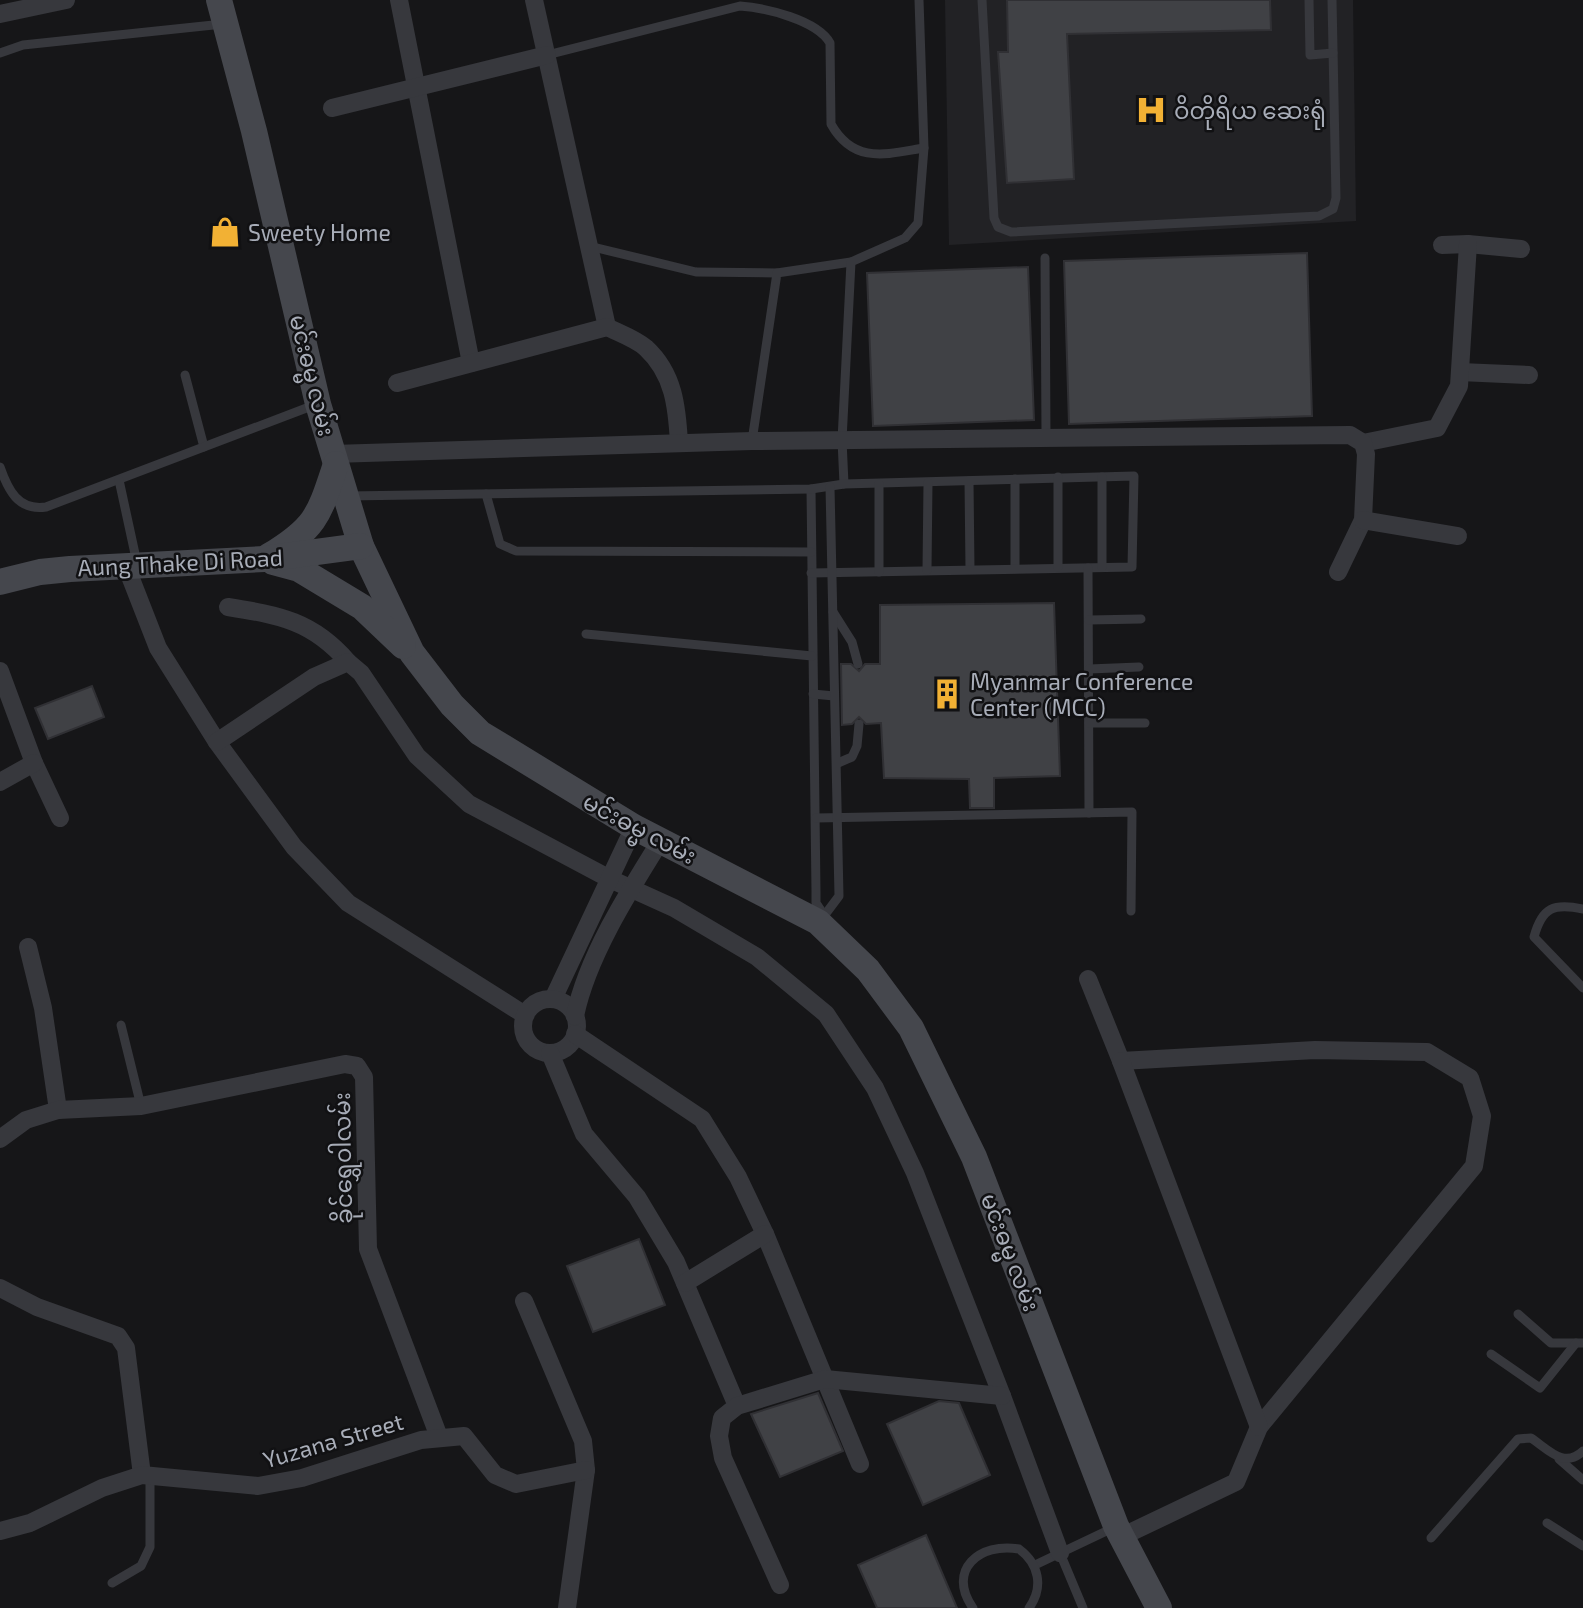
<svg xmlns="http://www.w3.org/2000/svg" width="1583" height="1608" viewBox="0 0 1583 1608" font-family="'Exo 2','Noto Sans Myanmar',sans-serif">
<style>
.built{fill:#222225}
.building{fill:#404145;stroke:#303034;stroke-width:2}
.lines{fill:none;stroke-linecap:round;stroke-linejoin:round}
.service{stroke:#37383d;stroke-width:9}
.minor{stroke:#37383d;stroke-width:18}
.secondary{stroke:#45474d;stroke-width:26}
.labels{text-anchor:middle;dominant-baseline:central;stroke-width:5;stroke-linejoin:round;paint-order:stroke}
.poi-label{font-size:23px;fill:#a8adb8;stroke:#111113;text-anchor:start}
.street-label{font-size:23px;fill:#a8adb8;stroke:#111113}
</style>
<rect width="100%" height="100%" fill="#161618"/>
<polygon class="built" points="945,0 1353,0 1356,221 949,245"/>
<g class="building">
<polygon points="1007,0 1270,0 1271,30 1067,34 1074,179 1007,183 998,52 1008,52"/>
<polygon points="1307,253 1312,416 1069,424 1064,261"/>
<polygon points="1028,267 1034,420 873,426 867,273"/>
<polygon points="1054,603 1060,776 994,778 994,808 970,808 969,779 884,778 881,723 866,724 859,717 852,724 842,725 841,664 851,664 859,671 865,664 880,664 880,605"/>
<polygon points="92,686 104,717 48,739 35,708"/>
<polygon points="639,1239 665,1305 593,1332 567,1266"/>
<polygon points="818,1393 843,1451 780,1477 751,1414"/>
<polygon points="939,1401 959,1403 990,1475 923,1505 887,1424"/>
<polygon points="926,1535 957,1608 877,1608 858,1565"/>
</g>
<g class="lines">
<g class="service">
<polyline points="982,0 994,218 998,227 1011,232 1319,216 1333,209 1336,198 1332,0"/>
<polyline points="1309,0 1310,55 1333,53"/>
<polyline points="0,53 23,45 223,24"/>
<path d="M547,55L740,6C766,8 817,20 830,43L831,124C854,165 887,154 924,148"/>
<polyline points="589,246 696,272 777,273"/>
<polyline points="1045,258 1046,436"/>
<polyline points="185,375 204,447"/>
<polyline points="752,441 777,273 851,262"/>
<path d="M0,467C8,490 18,511 46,507L317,404"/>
<polyline points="1015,479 1015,568"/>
<polyline points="119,480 137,563"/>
<polyline points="969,481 970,569"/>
<polyline points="844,484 842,440 851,262 905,238 918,223 924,148 919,0"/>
<polyline points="811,489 816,892 816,903 824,915"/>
<polyline points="486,494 500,544 516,551 811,552"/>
<polyline points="348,496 811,489 844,484 1134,476 1132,567 811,573"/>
<polyline points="1058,567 1058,477"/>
<polyline points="1102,567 1102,477"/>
<polyline points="1088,568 1089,813"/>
<polyline points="927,570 928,483"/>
<polyline points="879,572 879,484"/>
<polyline points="833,612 852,642 858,664"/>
<polyline points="1089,620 1141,619"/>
<polyline points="586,634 812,656"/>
<polyline points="1089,669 1139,667"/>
<polyline points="813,694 834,696"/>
<polyline points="1089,723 1145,723"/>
<polyline points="838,763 852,757 857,746 859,724"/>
<polyline points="816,818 1132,812 1131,911"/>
<path d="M1583,909C1554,903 1542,907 1534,937L1583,988"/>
<polyline points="824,916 839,896 830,487"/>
<polyline points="121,1025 141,1106"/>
<polyline points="1518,1314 1551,1343 1583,1343"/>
<polyline points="1491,1354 1540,1388 1576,1343"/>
<polyline points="1559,1459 1583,1480"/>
<polyline points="1547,1523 1583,1546"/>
<path d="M1431,1538L1518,1439L1531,1438C1549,1450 1564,1469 1583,1451"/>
<polyline points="1060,1553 1083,1608"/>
<polyline points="1035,1565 1115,1527"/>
<polyline points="112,1583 141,1566 150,1547 150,1476"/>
<path d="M973,1608C946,1570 980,1542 1019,1549C1039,1564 1044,1587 1029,1608"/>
</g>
<g class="minor">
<polyline points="399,0 471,363"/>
<polyline points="534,0 607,327"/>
<polyline points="0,14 66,0"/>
<polyline points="332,108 547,55"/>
<polyline points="1442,245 1468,244 1521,249"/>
<polyline points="1460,372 1529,375"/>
<path d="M397,383L607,327C619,333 636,339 646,348C674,374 677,407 679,443"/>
<polyline points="1363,443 1437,428 1459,386 1468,244"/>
<polyline points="333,454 752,441 1350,435 1363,443 1366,454 1363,520 1338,572"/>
<polyline points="1363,520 1458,536"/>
<polyline points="126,566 158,648 217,742 294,847 348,903 525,1015"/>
<path d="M228,607C279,615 313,621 348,662"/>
<polyline points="0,671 34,763 60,818"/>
<polyline points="217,742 314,677 348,662 361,673 417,756 469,804 610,879 674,908 757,957 826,1014 875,1088 915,1173 1002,1396 1060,1553"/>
<polyline points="0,782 34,763"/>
<polyline points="28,947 43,1008 58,1110"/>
<polyline points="1088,979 1121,1061 1315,1050 1427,1052 1470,1078 1482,1116 1474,1166 1259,1427 1236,1482 1121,1537"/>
<polyline points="553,999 634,827"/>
<circle cx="550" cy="1026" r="27"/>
<path d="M575,1016C587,957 629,891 661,840"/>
<polyline points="575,1034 702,1119 738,1177 765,1234 860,1464"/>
<polyline points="550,1053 584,1134 637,1197 676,1262 737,1406"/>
<polyline points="1121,1061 1259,1427"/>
<polyline points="0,1139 26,1120 58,1110 141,1106 345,1064 357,1066 364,1077 368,1249 439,1437"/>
<polyline points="685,1283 765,1234"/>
<polyline points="0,1288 37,1307 118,1336 126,1348 142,1475"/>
<polyline points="524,1301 583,1441 586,1470 567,1608"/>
<polyline points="0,1531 30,1523 102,1488 142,1475 258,1486 302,1478 421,1440 464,1436 495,1475 516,1484 586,1470"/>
<polyline points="780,1585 723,1458 719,1436 722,1418 737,1406 825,1379 1002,1396"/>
</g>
<g class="secondary">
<polyline points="219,0 254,131 318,404 361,546 412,653 452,705 480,733 634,827 818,922 868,970 911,1028 974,1157 1116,1526 1159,1608"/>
<path d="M269,556C317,527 319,515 336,464"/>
<polyline points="273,562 299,569 362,607 403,646"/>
<polyline points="0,582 40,572 70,569 264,559 361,546"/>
</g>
</g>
<defs>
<g id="hospital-bare" transform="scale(2.415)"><path d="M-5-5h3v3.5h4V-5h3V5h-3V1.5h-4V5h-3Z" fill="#f2b134" stroke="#111113" stroke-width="2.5" paint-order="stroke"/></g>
<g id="shop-bare" transform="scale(2.415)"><path d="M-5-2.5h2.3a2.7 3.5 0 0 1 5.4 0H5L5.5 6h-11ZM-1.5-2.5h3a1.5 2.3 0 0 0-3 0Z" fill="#f2b134" stroke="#111113" stroke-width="2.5" paint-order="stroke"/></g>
<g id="building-bare" transform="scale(2.415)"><path d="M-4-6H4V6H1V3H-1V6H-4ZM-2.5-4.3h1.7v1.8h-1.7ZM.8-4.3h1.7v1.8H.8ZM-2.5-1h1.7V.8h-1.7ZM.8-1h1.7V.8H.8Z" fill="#f2b134" stroke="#111113" stroke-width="2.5" paint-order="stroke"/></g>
</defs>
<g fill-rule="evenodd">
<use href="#hospital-bare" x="1151" y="110"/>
<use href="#shop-bare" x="225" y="232"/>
<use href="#building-bare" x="947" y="694"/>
</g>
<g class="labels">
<g class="poi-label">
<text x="1174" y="110">ဝိတိုရိယ ဆေးရုံ</text>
<text x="248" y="232">Sweety Home</text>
<text x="970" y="681">Myanmar Conference<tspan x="970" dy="26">Center (MCC)</tspan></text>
</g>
<g class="street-label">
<text transform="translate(313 375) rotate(76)">မင်းဓမ္မ လမ်း</text>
<text transform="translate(180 562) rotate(-3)">Aung Thake Di Road</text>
<text transform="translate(640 828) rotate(28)">မင်းဓမ္မ လမ်း</text>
<text transform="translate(342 1158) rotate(-91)">ခိုင်ရွှေဝါလမ်း</text>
<text transform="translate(1011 1252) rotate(69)">မင်းဓမ္မ လမ်း</text>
<text transform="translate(333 1440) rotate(-16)">Yuzana Street</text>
</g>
</g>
</svg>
